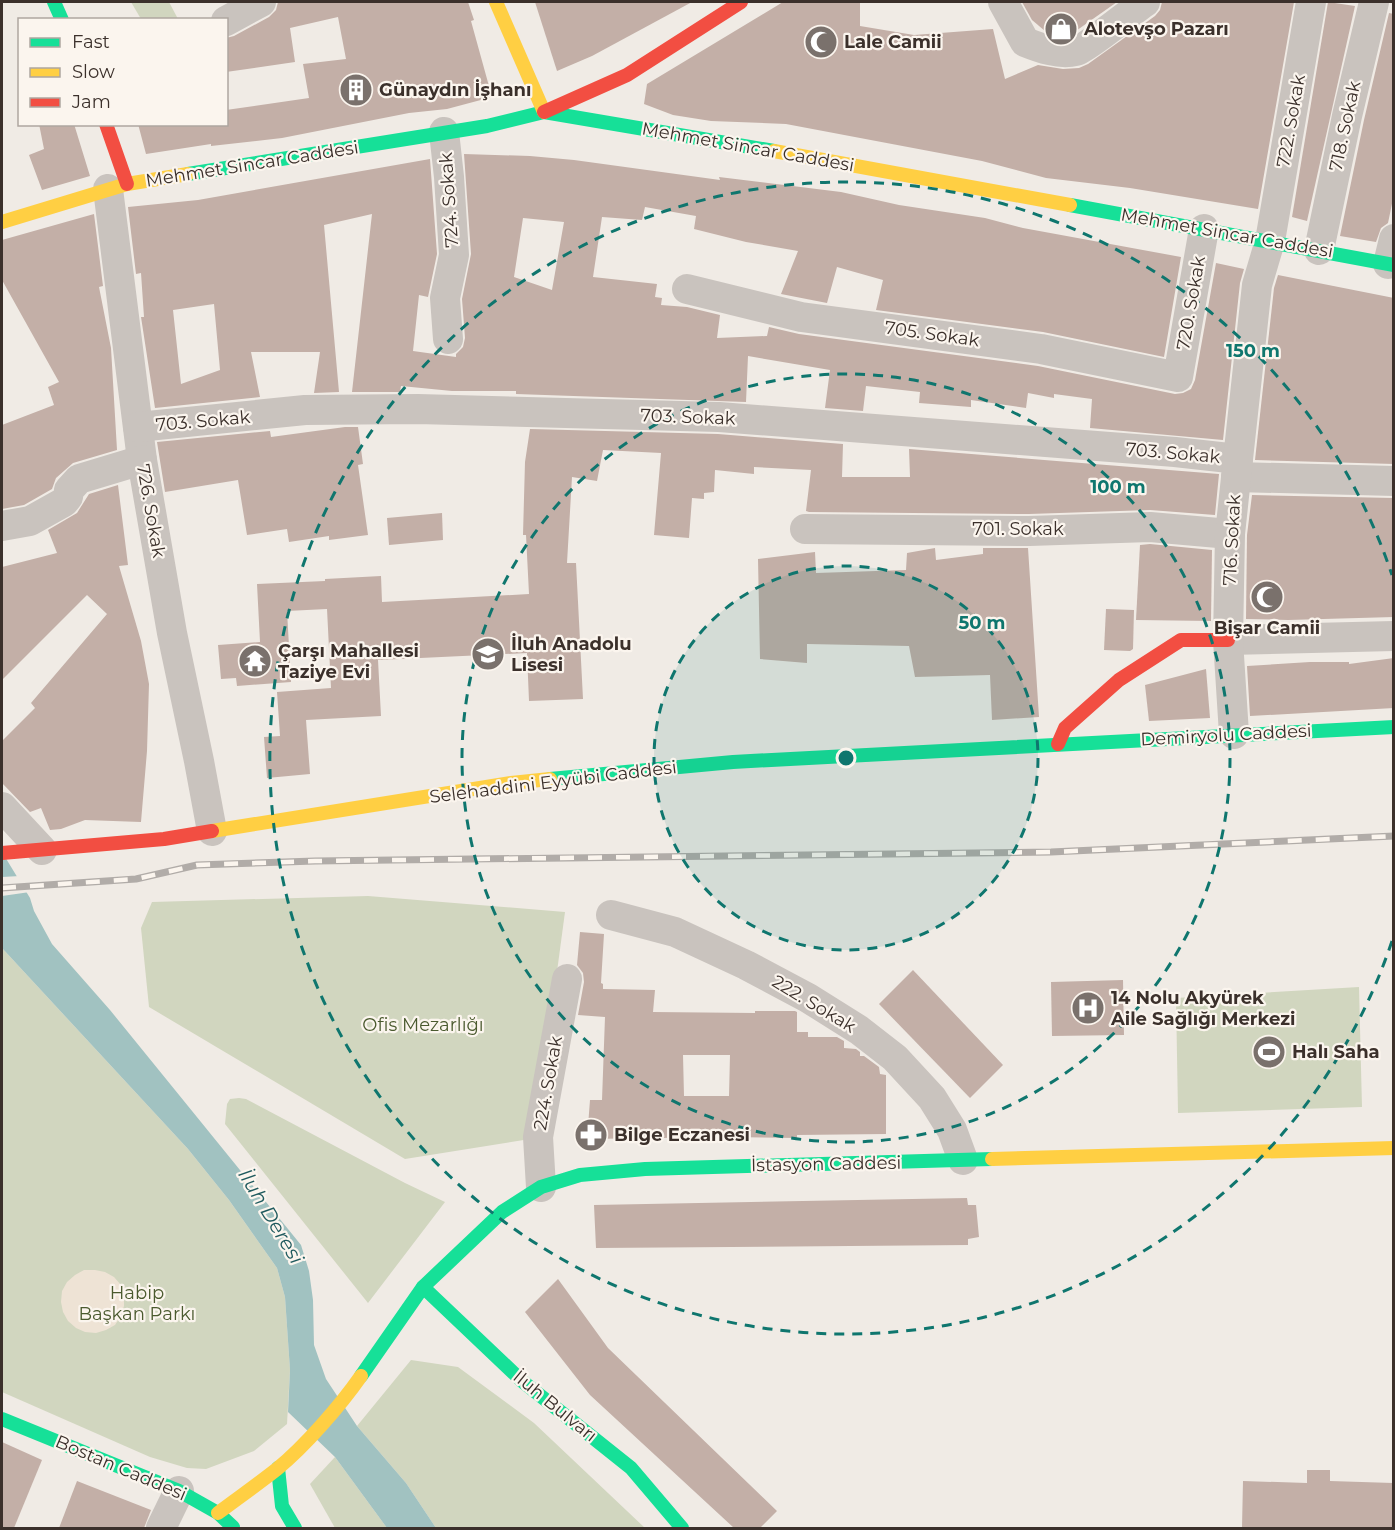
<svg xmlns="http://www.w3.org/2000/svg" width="1395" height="1530" viewBox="0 0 1395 1530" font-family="Montserrat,sans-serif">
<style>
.green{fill:#d1d6bf}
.plaza{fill:#eee3d5}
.water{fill:#a1c2c1}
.pier{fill:#f0ebe5}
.building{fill:#c3afa7;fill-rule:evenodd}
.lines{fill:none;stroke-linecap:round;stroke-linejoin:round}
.street{stroke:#c9c3be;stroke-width:30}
.fast{stroke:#16e098;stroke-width:14}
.slow{stroke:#ffcf43;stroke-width:14}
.jam{stroke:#f24e42;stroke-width:14}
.rail-casing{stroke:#b1aca8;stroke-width:7}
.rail{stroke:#fbf5ee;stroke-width:4.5;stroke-dasharray:14;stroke-linecap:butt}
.ring{fill:none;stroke:#0f766e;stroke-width:3;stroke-dasharray:10 8}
.labels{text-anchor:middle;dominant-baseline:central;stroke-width:4.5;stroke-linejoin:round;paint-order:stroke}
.poi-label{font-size:18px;font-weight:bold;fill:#3b302b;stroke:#fbf5ee;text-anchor:start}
.street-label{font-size:18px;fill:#3b302b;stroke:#fbf5ee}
.park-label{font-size:18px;fill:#4a5a2e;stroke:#fbf5ee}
.water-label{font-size:20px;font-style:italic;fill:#1f5a5e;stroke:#fbf5ee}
.centre{fill:#0f766e;stroke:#fbf5ee;stroke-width:3}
.ring-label{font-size:18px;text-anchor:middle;font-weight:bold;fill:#0f766e;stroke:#fbf5ee;stroke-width:4.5;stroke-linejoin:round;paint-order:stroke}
</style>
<rect width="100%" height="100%" fill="#f0ebe5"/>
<g class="green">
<polygon points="131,2 169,2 178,19 141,19"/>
<polygon points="368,896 565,912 552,1009 530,1139 405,1159 149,1007 141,928 152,902"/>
<polygon points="2,948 188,1149 229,1200 277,1268 285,1297 290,1370 287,1424 254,1451 206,1469 187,1468 150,1457 2,1392"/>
<polygon points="1359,987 1362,1107 1178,1113 1176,998"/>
<polygon points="239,1098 246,1099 405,1183 445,1202 368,1303 225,1124 227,1104 230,1099"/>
<polygon points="411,1360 458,1367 534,1423 645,1528 436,1528 406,1483 357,1426"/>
<polygon points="335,1457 387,1528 335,1528 310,1484"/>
</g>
<polygon class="plaza" points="84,1270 95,1270 105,1272 114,1277 121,1285 124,1296 124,1306 121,1316 115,1325 106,1330 96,1333 85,1332 76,1328 68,1321 63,1312 61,1302 62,1291 67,1282 75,1275"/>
<polygon class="water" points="2,852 30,898 34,911 52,944 110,1010 301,1245 309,1271 313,1300 314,1345 326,1379 357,1426 406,1483 436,1528 387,1528 335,1457 288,1412 290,1370 285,1297 277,1268 229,1200 188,1149 2,948"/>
<polygon class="pier" points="20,876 30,892 2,896 2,877"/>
<g class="building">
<polygon points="278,2 468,2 474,20 471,21 492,97 447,109 409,113 282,138 211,146 211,144 146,154 138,124 226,124 226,110 309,98 303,64 346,59 338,17 290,28 295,62 226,72 226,38 234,36 269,17 276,10"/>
<polygon points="535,2 692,2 592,56 557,71"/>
<polygon points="783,2 860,2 860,26 914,35 993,29 1005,79 1038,65 1063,69 1079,68 1088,64 1155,16 1160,10 1162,2 1294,2 1258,209 1130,188 1046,178 982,161 786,124 711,121 673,115 644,104 647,84"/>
<polygon points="1022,2 1117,2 1073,33 1064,35 1045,31 1032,20"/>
<polygon points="1328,2 1355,6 1307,221 1292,217"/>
<polygon points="1389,13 1394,14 1394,194 1388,223 1381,228 1376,242 1340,236 1364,120"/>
<polygon points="39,124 74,124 90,176 42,190 29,155 44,149"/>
<path d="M464,154L530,156L574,160L720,180L719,177L841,192L899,205L985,218L1023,228L1181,257L1164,357L1043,332L876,310L883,280L837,267L827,303L781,294L798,251L746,242L694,229L696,216L645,207L642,220L602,217L593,277L657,284L655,297L662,298L661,305L687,307L720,315L717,338L767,336L769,327L799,334L1038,366L1175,394L1183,393L1191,389L1195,380L1216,263L1244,269L1240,283L1223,440L1090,428L1092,399L1054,394V398L1028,393L1026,408L971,400V407L919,403L920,392L866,386L863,411L825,408L830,370L748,356L746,402L516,394V391H452L401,386L400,392H352L372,214L324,225L339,392L314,393L320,352H251L260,397L155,408L141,317H144L141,273L136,274L128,207L198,200L430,159L437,254L428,297L419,295L413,351L456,357V354L463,347L465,338L462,299L471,254ZM523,218L564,222L552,290L514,277ZM214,304L220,370L181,384L173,310Z"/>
<polygon points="94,214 103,286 99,287 111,348 117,450 73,463 56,478 52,489 24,505 2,509 2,425 54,405 48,387 59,382 2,280 2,240"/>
<polygon points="1278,275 1394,298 1394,464 1255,460 1274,288"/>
<polygon points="345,427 358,427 363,464 358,465 368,535 329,540 329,536 289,542 287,529 247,535 238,480 165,492 157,442 270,431 271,437"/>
<polygon points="530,429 718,434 843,444 842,477 910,477 909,449 1219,474 1215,515 1150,510 1029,514 809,512 806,511 811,470 754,467 754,474 715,470 714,492 704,493 704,499 692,498 689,538 654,535 661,453 603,450 597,481 572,477 567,563 576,563 583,699 529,701 527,653 378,660 381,716 306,720 310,774 267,778 264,737 280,736 277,692 331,688 327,609 287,611 291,682 237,686 236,678 221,679 218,645 260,642 257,584 325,581 325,579 381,576 382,602 529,594 526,535 523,535 525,462"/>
<polygon points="118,485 128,565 119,566 141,641 149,684 147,751 141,822 85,820 61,829 50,830 41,808 30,812 2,783 2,741 35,708 31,703 107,614 87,595 2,680 2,567 57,553 48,530 77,513 89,494"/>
<polygon points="1252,495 1394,498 1394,617 1288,620 1246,619 1247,535"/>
<polygon points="442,513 443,540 389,545 387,518"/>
<polygon points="1150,544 1212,550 1211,621 1136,620 1140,545"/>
<polygon points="935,548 936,560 983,554 983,548 1028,548 1039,717 992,720 990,675 915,677 909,646 807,644 807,663 760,659 758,559 815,552 816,573 906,570 907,553"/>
<polygon points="1106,609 1134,610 1133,649 1130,651 1104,650"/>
<polygon points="1394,658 1394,708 1250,716 1247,666 1310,662 1349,662 1349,664"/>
<polygon points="1206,669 1210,718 1149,721 1145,685"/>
<path d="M580,932L604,934L601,983L603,984V989L655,990L653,1012L755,1013V1011H795L797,1012V1032H808V1037H837L844,1041V1048L856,1049L860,1052V1056H864L879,1067L880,1074L886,1075V1134L797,1135V1138L729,1137L587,1139L590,1100H602L605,1017L578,1015L584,982L583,973L577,965ZM683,1055H730L729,1096H684Z"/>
<polygon points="913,970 1003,1065 970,1098 879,1004"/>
<polygon points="1123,980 1124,1035 1052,1036 1051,982"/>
<polygon points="967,1198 968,1205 976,1205 979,1237 968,1239 968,1245 596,1248 594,1205"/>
<polygon points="558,1279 608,1348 777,1511 760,1528 734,1528 590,1395 525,1312"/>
<polygon points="2,1442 42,1460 14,1528 2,1528"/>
<polygon points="1307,1470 1330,1470 1330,1481 1393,1483 1392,1528 1242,1528 1243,1481 1307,1483"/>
<polygon points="77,1481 151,1510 144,1528 59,1528"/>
</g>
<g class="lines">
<g class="street">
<path d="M1003,2L1025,42C1040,48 1059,55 1076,51C1085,49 1133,10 1145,2"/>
<polyline points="226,21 261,2"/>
<polyline points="444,132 449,177 454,255 445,298 448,339"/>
<polyline points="108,189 142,460 172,633 199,761 212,831"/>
<polyline points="1319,250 1347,116 1374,2"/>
<polyline points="1388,264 1394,239"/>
<polyline points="687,289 801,317 1041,349 1178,377 1204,229"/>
<polyline points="138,427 305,410 418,409 719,417 1175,452 1238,459"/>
<polyline points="1236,477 1394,481"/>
<polyline points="2,526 30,521 64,502 68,497 69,490 79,479 142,460"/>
<polyline points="805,529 1029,531 1150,527 1230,534"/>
<polyline points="1228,640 1394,636"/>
<polyline points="1234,734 1228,640 1230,534 1238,459 1257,285 1270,241 1311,2"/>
<polyline points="2,807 42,850"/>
<polyline points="611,915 675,932 746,965 808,998 859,1030 895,1058 932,1098 952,1130 963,1160"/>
<polyline points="541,1187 538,1137 567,979"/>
<polyline points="161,1528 179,1491"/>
</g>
<g class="fast">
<polyline points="54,2 62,20"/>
<polyline points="188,174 487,126 544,112 774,151"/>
<polyline points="1070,205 1394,265"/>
<polyline points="550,779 733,762 1394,727"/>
<polyline points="423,1287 522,1381 631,1468 682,1528"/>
<polyline points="361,1376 423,1287 502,1212 541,1187 580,1175 645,1169 992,1159"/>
<polyline points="2,1419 179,1491 218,1513 233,1527"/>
<polyline points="278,1468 282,1506 295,1528"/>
</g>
<g class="slow">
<polyline points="496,2 544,112"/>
<polyline points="774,151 1070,205"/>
<polyline points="2,222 127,184 188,174"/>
<polyline points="212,831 511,783 550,779"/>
<polyline points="992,1159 1394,1148"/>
<path d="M218,1513C238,1498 258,1484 277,1469C305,1446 340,1406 361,1376"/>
</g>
<g class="jam">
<polyline points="544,112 627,75 741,2"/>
<polyline points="106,124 127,184"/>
<polyline points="1058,744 1065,728 1119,680 1181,640 1228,640"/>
<polyline points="2,853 164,839 212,831"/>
</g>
<g class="rail-casing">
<polyline id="rail" points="2,888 136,879 197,865 315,861 1051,852 1394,836"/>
</g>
<use href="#rail" class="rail"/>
</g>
<circle cx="846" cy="758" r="192" fill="#0f766e" fill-opacity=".12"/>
<g class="ring">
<circle cx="846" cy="758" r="192"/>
<circle cx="846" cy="758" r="384"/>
<path d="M1392 941A576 576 0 1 1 1392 575"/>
</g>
<defs>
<g id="shop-disc" transform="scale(1.725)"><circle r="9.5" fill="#7a716c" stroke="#fbf5ee"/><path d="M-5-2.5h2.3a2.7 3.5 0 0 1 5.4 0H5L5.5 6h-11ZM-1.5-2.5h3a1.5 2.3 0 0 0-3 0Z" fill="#fff"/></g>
<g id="mosque-disc" transform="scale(1.725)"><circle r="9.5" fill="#7a716c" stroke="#fbf5ee"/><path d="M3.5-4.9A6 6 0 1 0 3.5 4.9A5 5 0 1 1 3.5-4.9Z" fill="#fff"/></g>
<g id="building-disc" transform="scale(1.725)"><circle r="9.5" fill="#7a716c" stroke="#fbf5ee"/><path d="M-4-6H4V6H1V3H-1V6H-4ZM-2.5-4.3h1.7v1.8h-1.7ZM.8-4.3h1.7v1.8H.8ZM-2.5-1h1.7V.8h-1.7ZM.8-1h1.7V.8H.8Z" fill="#fff"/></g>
<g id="school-disc" transform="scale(1.725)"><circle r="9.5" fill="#7a716c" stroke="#fbf5ee"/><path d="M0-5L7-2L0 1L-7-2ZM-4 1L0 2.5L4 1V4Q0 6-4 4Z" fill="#fff"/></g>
<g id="temple-disc" transform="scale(1.725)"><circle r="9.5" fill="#7a716c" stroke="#fbf5ee"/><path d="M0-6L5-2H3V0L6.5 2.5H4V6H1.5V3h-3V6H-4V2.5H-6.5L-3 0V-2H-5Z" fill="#fff"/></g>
<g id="hospital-disc" transform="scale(1.725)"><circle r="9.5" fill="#7a716c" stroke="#fbf5ee"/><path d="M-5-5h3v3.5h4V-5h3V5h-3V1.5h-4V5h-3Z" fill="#fff"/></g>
<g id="stadium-disc" transform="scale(1.725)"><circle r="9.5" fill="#7a716c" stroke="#fbf5ee"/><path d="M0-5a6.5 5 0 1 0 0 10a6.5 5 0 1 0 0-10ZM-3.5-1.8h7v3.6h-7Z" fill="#fff"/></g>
<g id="pharmacy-disc" transform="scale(1.725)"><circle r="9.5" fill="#7a716c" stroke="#fbf5ee"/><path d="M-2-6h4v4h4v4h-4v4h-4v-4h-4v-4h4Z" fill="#fff"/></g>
</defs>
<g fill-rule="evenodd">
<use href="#shop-disc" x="1061" y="29"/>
<use href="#mosque-disc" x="821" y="42"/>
<use href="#building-disc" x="356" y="90"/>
<use href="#mosque-disc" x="1267" y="597"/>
<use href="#school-disc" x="488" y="654"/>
<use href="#temple-disc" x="255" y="661"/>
<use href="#hospital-disc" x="1088" y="1008"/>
<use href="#stadium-disc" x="1269" y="1052"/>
<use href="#pharmacy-disc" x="591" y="1135"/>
</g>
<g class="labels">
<g class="poi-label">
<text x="1084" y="29">Alotevşo Pazarı</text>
<text x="844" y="42">Lale Camii</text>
<text x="379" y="90">Günaydın İşhanı</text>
<text x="1267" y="628" text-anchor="middle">Bişar Camii</text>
<text x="511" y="644">İluh Anadolu<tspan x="511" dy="21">Lisesi</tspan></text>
<text x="278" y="651">Çarşı Mahallesi<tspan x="278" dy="21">Taziye Evi</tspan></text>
<text x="1111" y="998">14 Nolu Akyürek<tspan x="1111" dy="21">Aile Sağlığı Merkezi</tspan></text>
<text x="1292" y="1052">Halı Saha</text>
<text x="614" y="1135">Bilge Eczanesi</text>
</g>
<g class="street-label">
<text transform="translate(1291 121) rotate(-80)">722. Sokak</text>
<text transform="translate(1345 126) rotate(-78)">718. Sokak</text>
<text transform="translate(748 147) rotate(10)">Mehmet Sincar Caddesi</text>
<text transform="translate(252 164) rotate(-9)">Mehmet Sincar Caddesi</text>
<text transform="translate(449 200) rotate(-94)">724. Sokak</text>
<text transform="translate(1227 233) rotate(10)">Mehmet Sincar Caddesi</text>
<text transform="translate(1191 303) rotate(-80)">720. Sokak</text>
<text transform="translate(932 334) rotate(8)">705. Sokak</text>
<text transform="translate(688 417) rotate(2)">703. Sokak</text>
<text transform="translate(203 421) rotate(-5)">703. Sokak</text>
<text transform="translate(1173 453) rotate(5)">703. Sokak</text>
<text transform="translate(151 511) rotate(80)">726. Sokak</text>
<text x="1018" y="529">701. Sokak</text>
<text transform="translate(1232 540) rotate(-87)">716. Sokak</text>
<text transform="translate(1226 735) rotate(-3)">Demiryolu Caddesi</text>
<text transform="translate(553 782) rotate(-7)">Selehaddini Eyyübi Caddesi</text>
<text transform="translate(814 1004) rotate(31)">222. Sokak</text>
<text transform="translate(548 1083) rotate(-80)">224. Sokak</text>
<text transform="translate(826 1164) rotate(-1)">İstasyon Caddesi</text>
<text transform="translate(555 1406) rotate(39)">İluh Bulvarı</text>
<text transform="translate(121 1468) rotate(23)">Bostan Caddesi</text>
</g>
<g class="park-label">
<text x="423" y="1025">Ofis Mezarlığı</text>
<text x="137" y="1293">Habip<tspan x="137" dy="21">Başkan Parkı</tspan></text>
</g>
<g class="water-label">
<text transform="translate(271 1216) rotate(59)">İluh Deresi</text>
</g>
</g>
<circle cx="846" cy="758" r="9" class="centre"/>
<g class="ring-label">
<text x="1253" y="357">150 m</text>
<text x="1118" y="493">100 m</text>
<text x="982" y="629">50 m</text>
</g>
<rect width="1395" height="1530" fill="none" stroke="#3b302b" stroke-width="6"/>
<rect x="18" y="18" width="210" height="108" fill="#fbf5ee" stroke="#aea6a0" stroke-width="1.5"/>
<rect x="30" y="38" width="30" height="9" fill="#16e098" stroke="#aea6a0" stroke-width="1.5"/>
<text x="72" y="48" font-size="18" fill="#3b302b">Fast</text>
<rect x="30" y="68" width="30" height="9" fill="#ffcf43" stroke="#aea6a0" stroke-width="1.5"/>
<text x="72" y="78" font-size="18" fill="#3b302b">Slow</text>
<rect x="30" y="98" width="30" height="9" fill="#f24e42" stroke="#aea6a0" stroke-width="1.5"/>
<text x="72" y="108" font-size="18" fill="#3b302b">Jam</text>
</svg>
